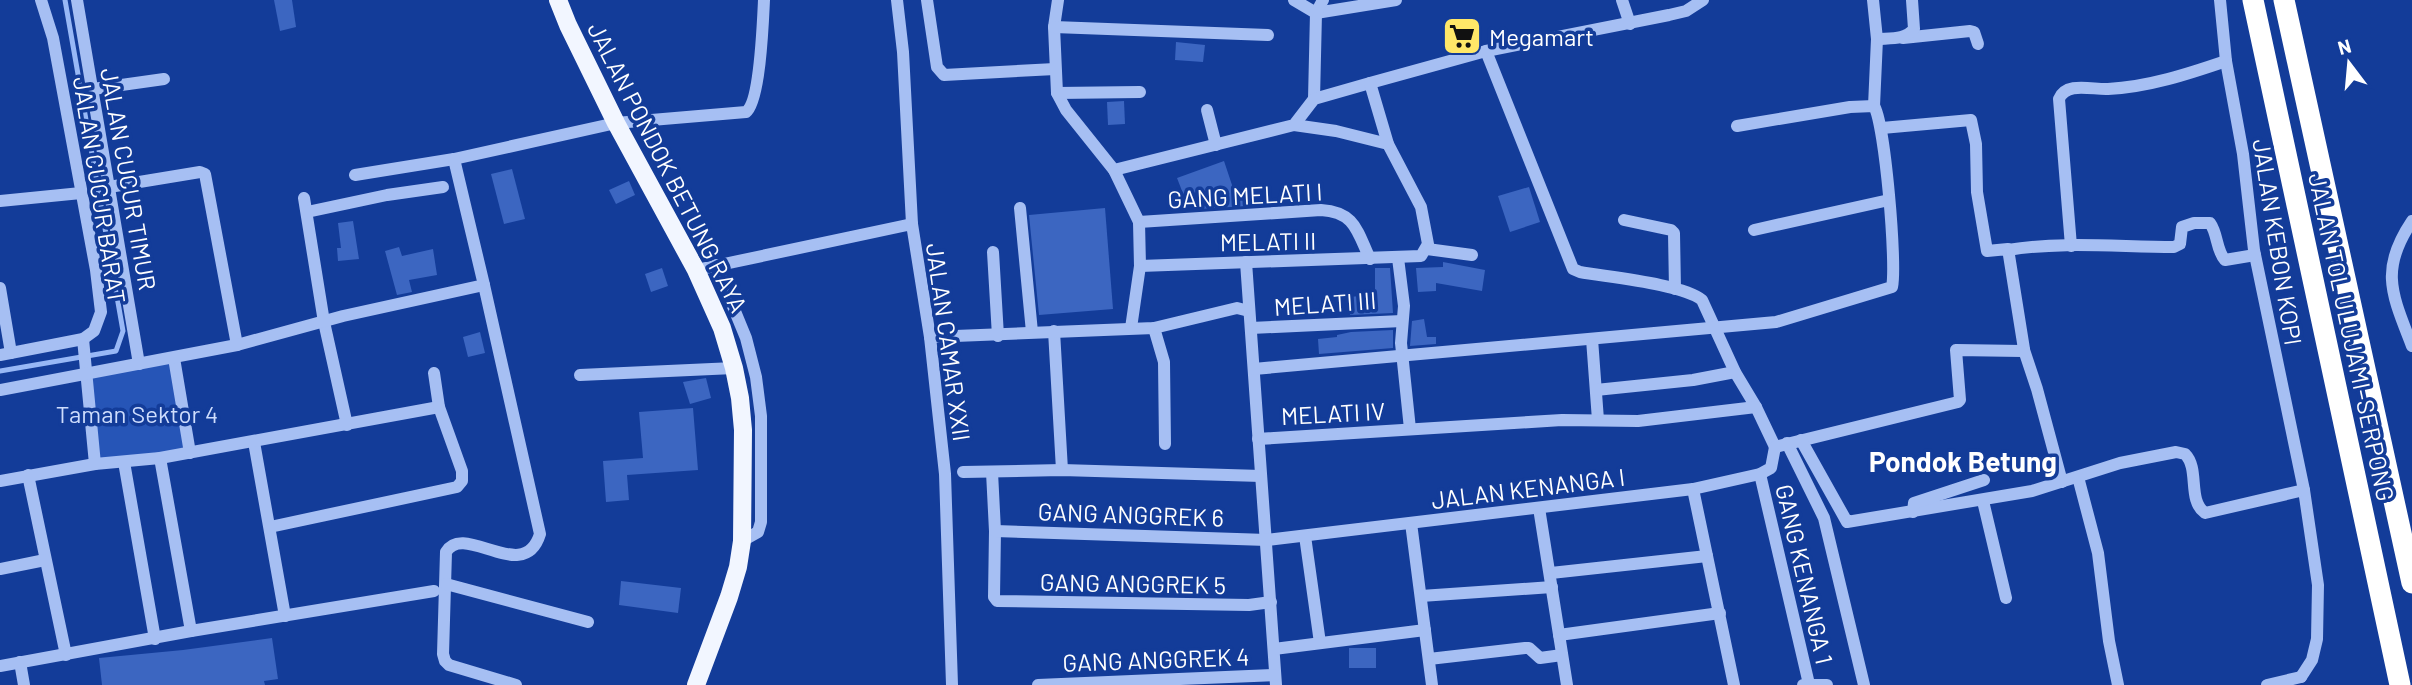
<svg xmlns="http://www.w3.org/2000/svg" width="2412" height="685" viewBox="0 0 2412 685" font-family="Barlow,sans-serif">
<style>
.green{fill:#2655b7}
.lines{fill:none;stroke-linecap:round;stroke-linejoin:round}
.stream{stroke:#98b8f6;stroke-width:5}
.building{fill:#3c66c1}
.minor{stroke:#a6bff3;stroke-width:12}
.major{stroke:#f2f6ff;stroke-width:18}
.highway{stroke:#fff;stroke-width:21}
.labels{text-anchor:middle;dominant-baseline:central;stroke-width:7;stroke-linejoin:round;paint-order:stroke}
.poi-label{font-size:24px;fill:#fff;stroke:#133c99;text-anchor:start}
.street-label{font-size:24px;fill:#fff;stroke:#133c99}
.park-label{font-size:24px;fill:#ceddfd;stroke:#133c99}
.quarter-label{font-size:28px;font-weight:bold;fill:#fff;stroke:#133c99}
</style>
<rect width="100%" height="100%" fill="#133c99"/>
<polygon class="green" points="172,358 188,454 101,469 86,372"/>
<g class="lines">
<polyline class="stream" points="0,371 116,351 123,331 65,0"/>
</g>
<g class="building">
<polygon points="274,0 292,0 296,27 280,31"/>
<polygon points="1176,42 1205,45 1203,62 1175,60"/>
<polygon points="1124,101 1125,124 1108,125 1107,102"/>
<polygon points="1224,161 1234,191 1245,189 1246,206 1199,209 1197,192 1184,196 1177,178"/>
<polygon points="512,169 525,219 504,224 491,174"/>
<polygon points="629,181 635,195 616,204 609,190"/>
<polygon points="1529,187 1540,222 1510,232 1498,196"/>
<polygon points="1105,208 1113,309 1039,315 1029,215"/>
<polygon points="353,221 359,259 338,261 337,248 341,248 338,223"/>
<polygon points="399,247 402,256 433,249 437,275 409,280 412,292 397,295 385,251"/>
<polygon points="1443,262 1485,270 1482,291 1436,283 1436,291 1418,292 1416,268 1443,267"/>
<polygon points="662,268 668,286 651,292 645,274"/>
<polygon points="1375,268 1390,268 1393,313 1350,315 1348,297 1375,295"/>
<polygon points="1424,319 1427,337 1436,337 1436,344 1410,346 1412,321"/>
<polygon points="1393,330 1393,348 1319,354 1318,339 1337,337 1337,335 1351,332"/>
<polygon points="480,332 485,353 468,357 463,337"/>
<polygon points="706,378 711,398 690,404 683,382"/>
<polygon points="693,408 698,470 627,475 629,500 606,502 603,461 643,458 639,412"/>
<polygon points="621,581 681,588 678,613 619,605"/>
<polygon points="272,638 278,679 264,681 265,685 102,685 99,658 183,650"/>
<rect x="1349" y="648" width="27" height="20"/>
</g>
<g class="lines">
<g class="minor">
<polyline points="77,0 139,364"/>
<polyline points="897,0 903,52 912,224"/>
<polyline points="927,0 937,67 944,75 1055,69"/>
<polyline points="1058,0 1054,27 1057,93 1066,110 1114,170 1139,222 1140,266 1131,328"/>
<polyline points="1294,0 1316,13 1396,0"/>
<polyline points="1622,0 1630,24"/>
<polyline points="1873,0 1877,39 1874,106"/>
<polyline points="2220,0 2226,61 2243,154 2254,250 2304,490 2318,585 2317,639 2312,660 2301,677"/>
<polyline points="1054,27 1268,35"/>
<polyline points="1903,38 1970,31 1974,32 1978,44"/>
<path d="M1877,39C1891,38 1905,40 1914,29L1912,0"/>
<path d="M1486,51L1573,269L1580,272C1607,277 1683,284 1702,300L1735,372L1756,407L1775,447L1958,402L1960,400L1956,350L2022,351L2024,349L2008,249L1987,251L1977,192L1976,144L1971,120L1882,128"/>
<polyline points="93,89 164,79"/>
<polyline points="1057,93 1140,92"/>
<polyline points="1314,99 1316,13 1323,0"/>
<polyline points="1207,110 1216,145"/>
<polyline points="1294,125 1336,131 1388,144"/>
<polyline points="1114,170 1294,125 1314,99 1370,83 1486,51 1669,15 1686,11 1703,0"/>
<path d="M355,175L454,159L616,123L746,112C760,102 763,21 764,0"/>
<polyline points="109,187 200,172 205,174 237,345"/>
<polyline points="304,198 324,322 347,425"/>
<polyline points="0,201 81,193"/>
<polyline points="1020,208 1032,332"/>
<polyline points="307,212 387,195 443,187"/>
<polyline points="1624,220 1671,230 1674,233 1675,289"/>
<path d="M2412,221C2379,270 2392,294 2412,346"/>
<path d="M1139,222L1321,210C1355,212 1357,231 1370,259"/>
<polyline points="1754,230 1889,200"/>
<path d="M2071,246L2059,99C2066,81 2093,90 2108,89C2148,87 2188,74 2226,61"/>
<polyline points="1427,249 1472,255"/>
<path d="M2008,250C2063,241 2118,247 2174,247L2180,244L2182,227L2194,223H2210C2218,234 2216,250 2225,260L2255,255"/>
<polyline points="993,252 998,336"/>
<polyline points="1398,258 1404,306 1401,343 1410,429"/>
<polyline points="1246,262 1276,685"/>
<polyline points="716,265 746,338 756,377 761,416 761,522 758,532 742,541"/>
<polyline points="1140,266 1421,256 1428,244 1421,207 1388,144 1370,83"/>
<polyline points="696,270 912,224 930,337 945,474 952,685"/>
<path d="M484,285L540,534C524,586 464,521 446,552L443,654L445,661L449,665L516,685"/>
<polyline points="0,288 11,353"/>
<polyline points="1154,328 1164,362 1165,444"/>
<polyline points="1251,328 1402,321"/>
<polyline points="1054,331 1062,470"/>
<polyline points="930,337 1154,328 1237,308 1249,311"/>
<polyline points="83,339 95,464"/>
<polyline points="1592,339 1598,420"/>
<polyline points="2024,350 2037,389 2062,482"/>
<polyline points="0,355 83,339 94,331 101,312 96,270 53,38 41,0"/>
<polyline points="174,358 190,453"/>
<path d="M1254,369L1776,322L1892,287C1897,265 1885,124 1874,106L1850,107L1737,126"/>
<polyline points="580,375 734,368"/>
<polyline points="0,390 237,345 343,316 484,285 454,159"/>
<polyline points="1596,390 1693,380 1735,372"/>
<polyline points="1258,439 1562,420 1638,421 1756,407"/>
<path d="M1801,440L1847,522L2032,491L2120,463L2176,452L2185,454C2200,469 2187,500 2205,513L2304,490"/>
<polyline points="254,442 285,616"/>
<polyline points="1787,443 1824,518 1864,685"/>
<polyline points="160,458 191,631"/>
<polyline points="124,462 155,639"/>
<polyline points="963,472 1062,470 1261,476"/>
<polyline points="992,472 995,531 994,597 997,601 1249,605 1271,602"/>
<polyline points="1760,474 1809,684"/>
<polyline points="28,475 66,655"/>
<polyline points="2078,477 2098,553 2109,641 2118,685"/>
<polyline points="0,481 95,464 160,458 439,407"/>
<polyline points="1693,489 1734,685"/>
<polyline points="1983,501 2006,598"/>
<polyline points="1539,508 1567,685"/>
<polyline points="1913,512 1914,503 1984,480"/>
<polyline points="1411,523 1432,685"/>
<polyline points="270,527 457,487 462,481 462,471 439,407 434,373"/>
<polyline points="995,531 1267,540 1693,489 1760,474 1771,468 1775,447"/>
<polyline points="1305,536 1320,643"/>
<polyline points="0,569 45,560"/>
<polyline points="1551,573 1707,556"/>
<polyline points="446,584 588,622"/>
<polyline points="1421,596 1552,587"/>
<polyline points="1559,635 1720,613"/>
<polyline points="1274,649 1425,630"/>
<polyline points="1429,659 1525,648 1529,648 1540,658 1562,655"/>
<polyline points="20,662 24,685"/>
<polyline points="0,666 191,631 434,591"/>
<polyline points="1038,685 1275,675"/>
<polyline points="1803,685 1827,685"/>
<polyline points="2267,685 2301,677"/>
</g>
<polyline class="major" points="558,0 568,25 616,123 696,270 722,328 734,368 740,398 743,430 742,541 738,567 729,597 696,685"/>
<g class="highway">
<polyline points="2253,0 2400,685"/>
<polyline points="2284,0 2412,583"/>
</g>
</g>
<defs>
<g id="supermarket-square" transform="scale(2.0125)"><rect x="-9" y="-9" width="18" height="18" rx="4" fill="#ffe768" stroke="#133c99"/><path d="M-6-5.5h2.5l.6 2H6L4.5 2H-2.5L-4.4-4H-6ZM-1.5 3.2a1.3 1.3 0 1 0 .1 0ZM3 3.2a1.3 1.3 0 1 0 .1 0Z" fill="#111"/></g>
</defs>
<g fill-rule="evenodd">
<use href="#supermarket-square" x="1462" y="36"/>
</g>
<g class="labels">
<g class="poi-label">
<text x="1489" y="36">Megamart</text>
</g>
<g class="street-label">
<text transform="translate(668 167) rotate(63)">JALAN PONDOK BETUNG RAYA</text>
<text transform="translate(129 179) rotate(80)">JALAN CUCUR TIMUR</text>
<text transform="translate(100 190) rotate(81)">JALAN CUCUR BARAT</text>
<text transform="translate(1245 195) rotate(-3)">GANG MELATI I</text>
<text transform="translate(1268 241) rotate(-1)">MELATI II</text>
<text transform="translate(2278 242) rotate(81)">JALAN KEBON KOPI</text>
<text transform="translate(1325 303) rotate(-4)">MELATI III</text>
<text transform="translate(2352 337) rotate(78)">JALAN TOL ULUJAMI–SERPONG</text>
<text transform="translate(949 342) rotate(82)">JALAN CAMAR XXII</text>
<text transform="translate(1333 413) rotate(-3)">MELATI IV</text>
<text transform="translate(1528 488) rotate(-7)">JALAN KENANGA I</text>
<text transform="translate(1131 514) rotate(2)">GANG ANGGREK 6</text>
<text transform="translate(1805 574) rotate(77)">GANG KENANGA 1</text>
<text transform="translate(1133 583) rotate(1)">GANG ANGGREK 5</text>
<text transform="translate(1156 659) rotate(-2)">GANG ANGGREK 4</text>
</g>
<g class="park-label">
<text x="137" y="413">Taman Sektor 4</text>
</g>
<g class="quarter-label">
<text x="1963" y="461">Pondok Betung</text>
</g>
</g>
<g transform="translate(2349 63) rotate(344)" stroke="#133c99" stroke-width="5" paint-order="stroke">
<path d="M0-5L12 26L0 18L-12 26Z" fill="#ffffff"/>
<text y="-10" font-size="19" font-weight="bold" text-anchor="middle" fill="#ffffff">N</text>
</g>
</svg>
